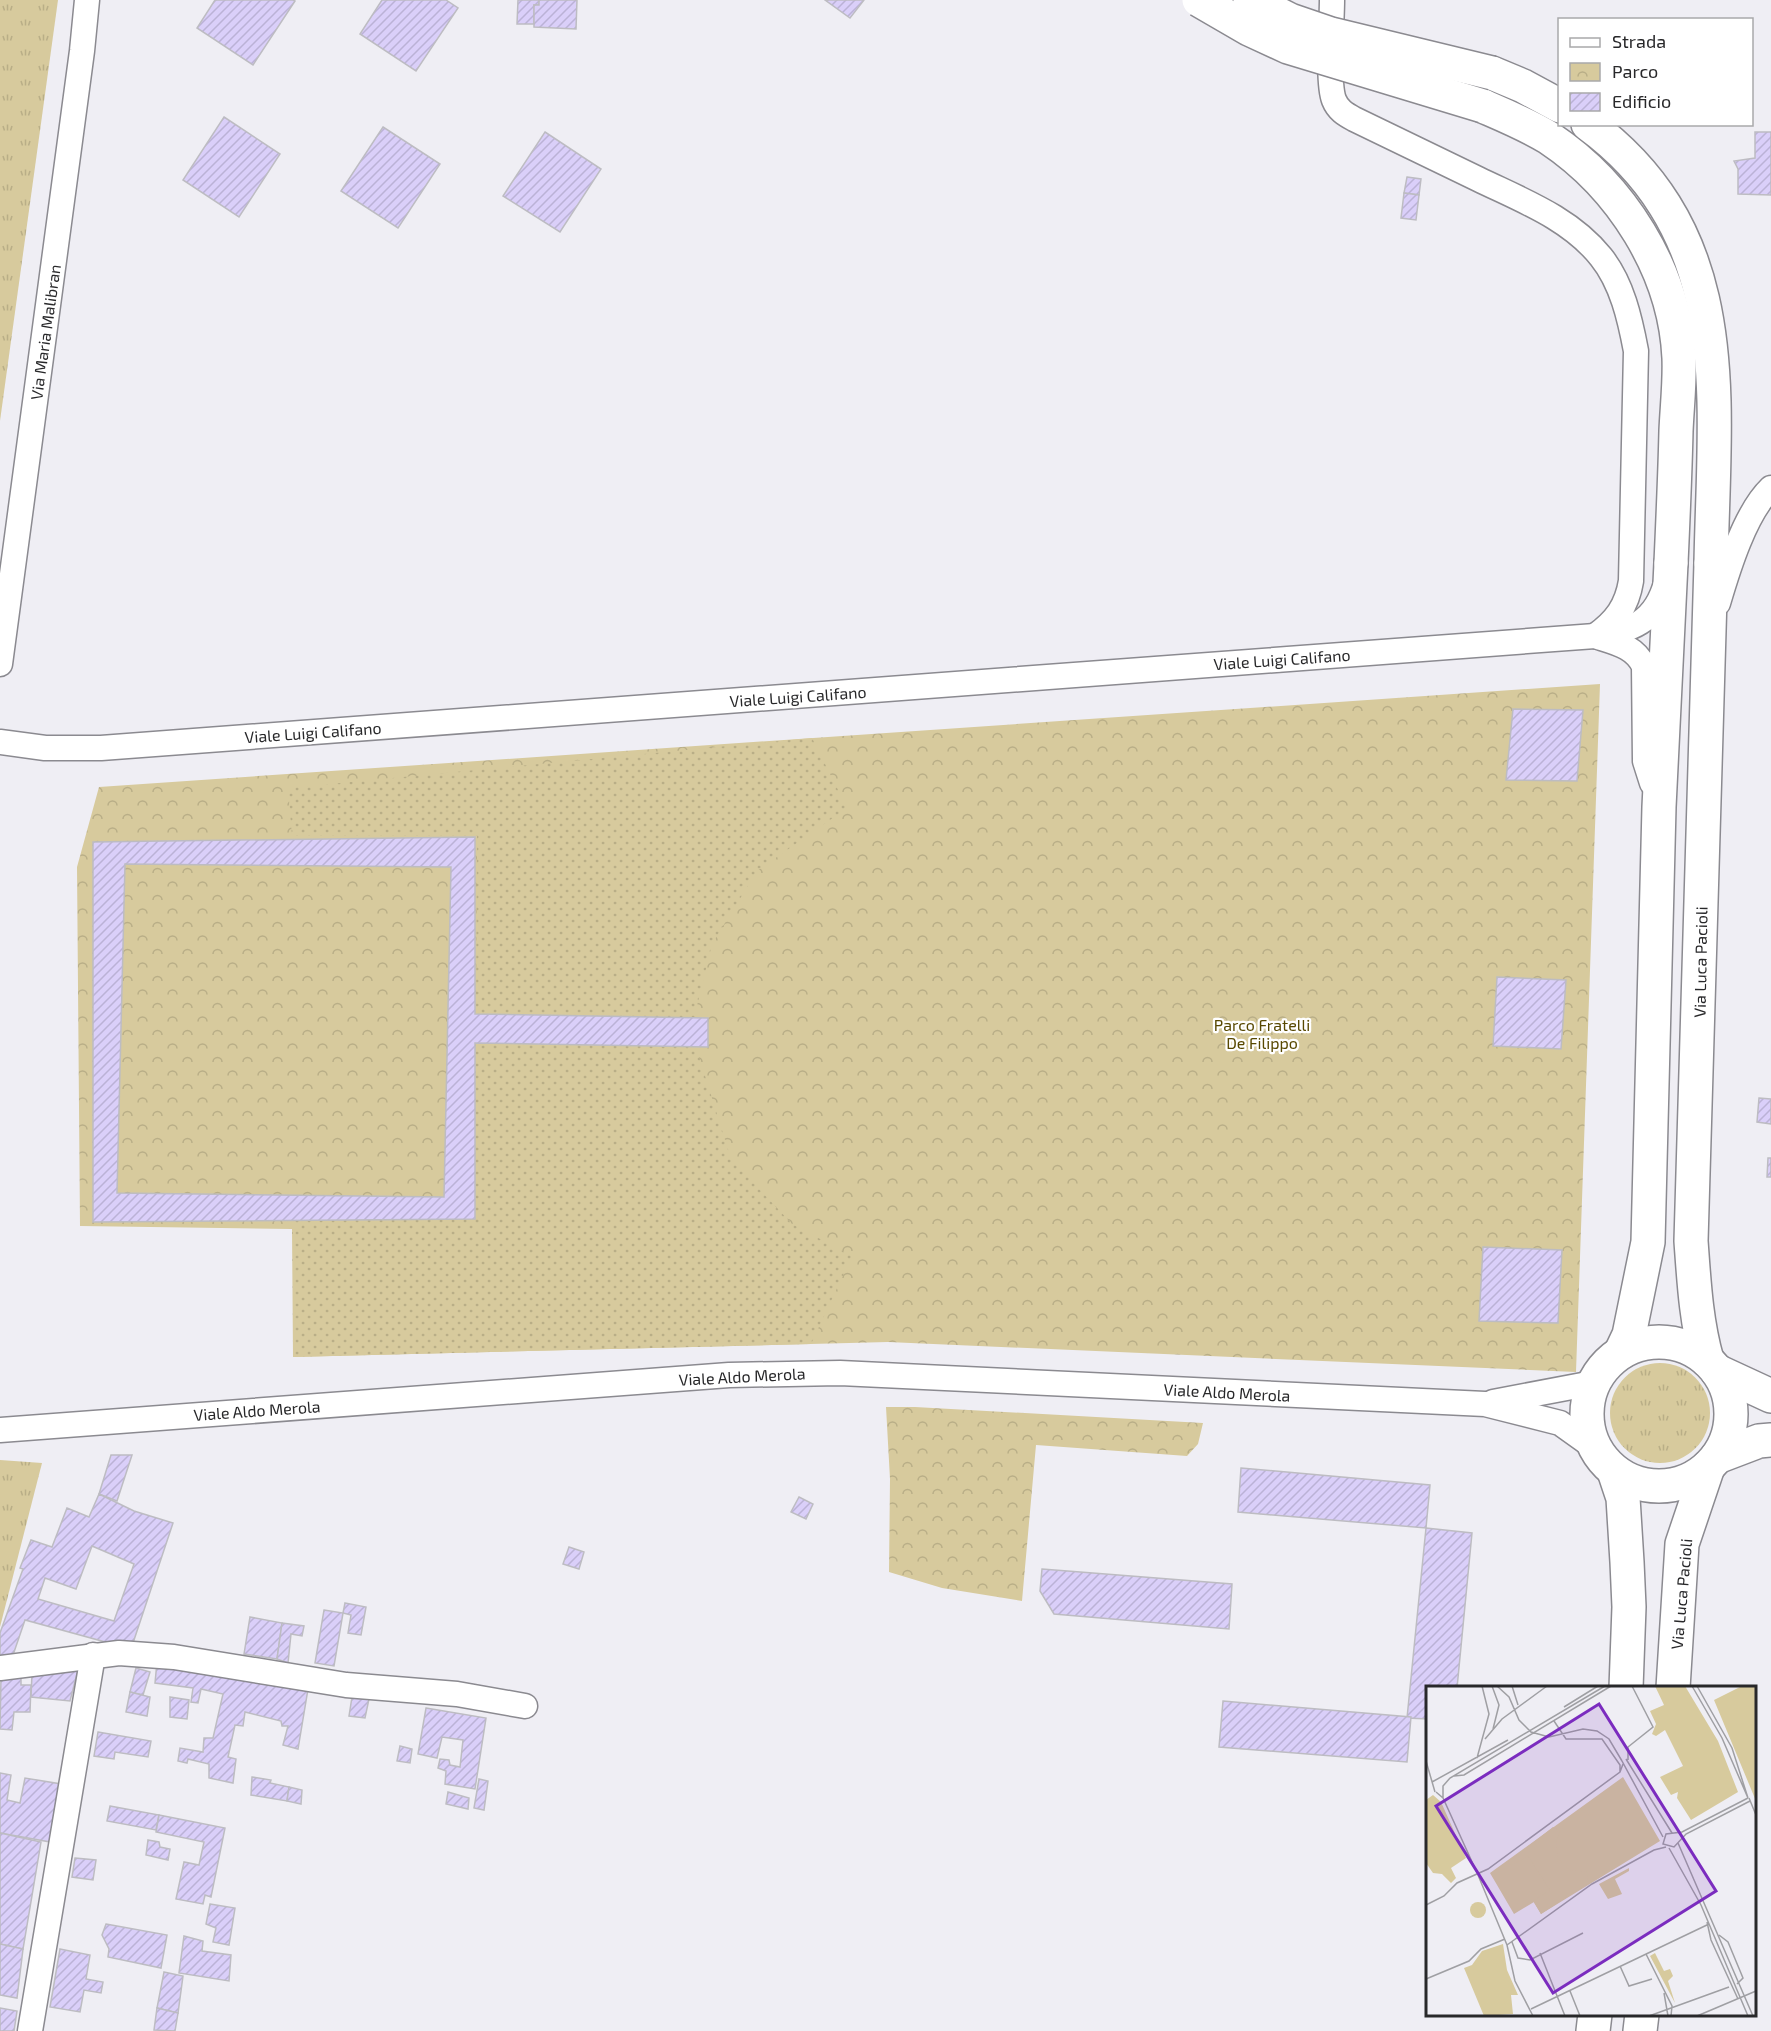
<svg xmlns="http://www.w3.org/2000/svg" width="1771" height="2031" viewBox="0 0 1771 2031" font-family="'Exo 2',sans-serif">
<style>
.grass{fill:url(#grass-tufts)}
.park{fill:url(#park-crowns)}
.garden{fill:url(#garden-dots)}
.building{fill:url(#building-hatch);stroke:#bdbcc2;stroke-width:1.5;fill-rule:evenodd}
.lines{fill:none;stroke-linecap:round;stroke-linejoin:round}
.street-casing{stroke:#8b8a90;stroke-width:27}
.secondary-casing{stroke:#8b8a90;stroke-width:36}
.highway-casing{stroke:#8b8a90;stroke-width:36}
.street{stroke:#fff;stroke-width:24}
.secondary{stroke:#fff;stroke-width:33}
.highway{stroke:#fff;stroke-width:33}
.highway-bridge-casing{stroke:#8b8a90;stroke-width:36;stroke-linecap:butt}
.highway-bridge{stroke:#fff;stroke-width:33}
.labels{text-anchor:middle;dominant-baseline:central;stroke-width:4.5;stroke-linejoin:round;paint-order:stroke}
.street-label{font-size:16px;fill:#28282a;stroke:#fff}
.park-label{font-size:16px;fill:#584801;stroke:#fff}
.inset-road{fill:none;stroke:#9f9fa3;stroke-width:1.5}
.view{fill:#7b2cbf;fill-opacity:0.15;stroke:#7b2cbf;stroke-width:3}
.inset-edge{fill:none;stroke:#28282a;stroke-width:3}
</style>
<defs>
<pattern id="grass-tufts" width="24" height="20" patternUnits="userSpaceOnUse" patternTransform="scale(1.5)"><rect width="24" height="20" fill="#d7ca9d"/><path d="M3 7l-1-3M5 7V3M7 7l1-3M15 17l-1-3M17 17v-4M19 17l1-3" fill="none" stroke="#b9ae87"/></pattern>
<pattern id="park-crowns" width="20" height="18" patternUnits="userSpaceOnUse" patternTransform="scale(1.5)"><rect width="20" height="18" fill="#d7ca9d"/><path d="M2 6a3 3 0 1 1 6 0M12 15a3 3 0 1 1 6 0" fill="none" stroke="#b9ae87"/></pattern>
<pattern id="garden-dots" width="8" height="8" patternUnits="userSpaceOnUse" patternTransform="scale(1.5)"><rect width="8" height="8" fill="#d7ca9d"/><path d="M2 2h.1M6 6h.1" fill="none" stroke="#b9ae87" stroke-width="1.8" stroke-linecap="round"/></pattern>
<pattern id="building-hatch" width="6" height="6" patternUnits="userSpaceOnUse" patternTransform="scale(1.5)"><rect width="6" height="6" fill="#dacff9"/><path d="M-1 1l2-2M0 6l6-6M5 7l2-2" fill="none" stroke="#bbb2d6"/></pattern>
</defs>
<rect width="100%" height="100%" fill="#efeef4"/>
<g class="grass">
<polygon points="0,0 58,0 0,421"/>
<circle cx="1660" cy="1413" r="50"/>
<polygon points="0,1460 42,1463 0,1627"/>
</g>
<g class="park">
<polygon points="1600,684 1576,1372 888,1342 293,1357 292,1229 80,1226 77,867 99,787"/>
<polygon points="886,1407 915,1407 1203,1423 1198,1444 1187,1456 1036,1445 1022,1601 942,1588 889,1572 890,1479"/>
</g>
<polygon class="garden" points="812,738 847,808 757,871 712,944 695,1014 696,1047 731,1159 792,1224 852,1256 811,1344 293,1357 293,1220 475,1219 477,836 292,836 288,788"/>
<g class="building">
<polygon points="215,0 293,0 295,1 253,65 197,28"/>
<polygon points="382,0 446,0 458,8 416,71 360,34"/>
<polygon points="518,0 539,0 539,5 534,5 534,24 517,24"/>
<polygon points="539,0 577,0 576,29 534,27 534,5 539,5"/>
<polygon points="825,0 864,0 850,18"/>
<polygon points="224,117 280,154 239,217 183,180"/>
<polygon points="383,127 440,164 398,228 341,191"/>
<polygon points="545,132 601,169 560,232 503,196"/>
<polygon points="1755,132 1771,132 1771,195 1738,194 1738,169 1734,161 1755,158"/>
<polygon points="1407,177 1421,179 1419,195 1404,193"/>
<polygon points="1404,193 1419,195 1416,220 1401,218"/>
<polygon points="1513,709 1583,710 1577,781 1506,780"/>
<path d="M475,837V1014L708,1018V1047L475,1043V1219L93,1222V842ZM125,864L451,867L444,1197L117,1193Z"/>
<polygon points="1497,977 1566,980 1561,1049 1493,1046"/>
<polygon points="1759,1098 1771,1099 1771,1124 1757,1122"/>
<polygon points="1768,1158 1771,1158 1771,1177 1767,1177"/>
<polygon points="1483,1247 1562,1250 1558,1323 1479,1321"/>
<polygon points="111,1455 132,1455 117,1501 99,1494"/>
<polygon points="1241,1468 1430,1485 1426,1528 1238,1512"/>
<path d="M99,1494L134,1511L173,1523L131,1649L25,1620L11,1661L0,1659V1633L23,1569L20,1568L31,1540L52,1547L67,1508L89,1517ZM92,1546L134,1564L114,1621L38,1599L45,1578L76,1589Z"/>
<polygon points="799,1497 813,1504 806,1519 791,1512"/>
<polygon points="1426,1528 1472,1533 1457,1688 1428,1688 1428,1719 1407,1718"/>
<polygon points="569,1547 584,1552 579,1569 563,1564"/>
<polygon points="1042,1569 1232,1584 1229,1629 1054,1614 1040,1591"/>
<polygon points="345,1603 366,1607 361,1635 348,1633 351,1615 343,1613"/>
<polygon points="324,1610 343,1613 334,1666 315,1663"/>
<polygon points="250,1617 282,1623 277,1659 244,1654"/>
<polygon points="282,1623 304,1626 302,1636 291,1634 288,1663 277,1659"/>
<polygon points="157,1662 308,1689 298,1749 283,1745 288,1726 282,1726 281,1721 245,1712 243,1726 235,1725 228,1757 236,1759 233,1783 209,1778 209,1764 188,1759 187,1763 178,1761 180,1748 203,1752 204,1738 213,1738 223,1694 201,1689 198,1703 191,1702 193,1688 155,1683"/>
<polygon points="136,1668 150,1672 143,1695 130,1692"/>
<polygon points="78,1670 70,1701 31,1697 32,1674"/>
<polygon points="1,1676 21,1678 21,1685 31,1685 30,1712 14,1712 12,1730 0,1729"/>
<polygon points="130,1692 150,1697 147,1716 126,1712"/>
<polygon points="170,1697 189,1700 187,1719 170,1717"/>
<polygon points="352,1697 369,1699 365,1718 349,1716"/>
<polygon points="1223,1701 1411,1717 1407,1762 1219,1747"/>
<polygon points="426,1708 486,1718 475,1789 445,1784 446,1771 438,1768 440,1759 449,1760 450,1765 460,1767 463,1740 442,1737 437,1758 418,1754"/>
<polygon points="98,1732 151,1741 148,1757 115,1752 114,1759 94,1756"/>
<polygon points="400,1746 412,1749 410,1763 397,1761"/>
<polygon points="0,1773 11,1775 7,1800 20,1803 25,1778 61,1784 56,1843 0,1833"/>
<polygon points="252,1777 271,1780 270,1783 289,1787 287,1801 251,1795"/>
<polygon points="479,1779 488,1781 484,1810 474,1808"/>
<polygon points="289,1787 302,1790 301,1804 287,1801"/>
<polygon points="448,1792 469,1798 468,1809 446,1804"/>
<polygon points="110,1806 159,1815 156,1830 107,1821"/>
<polygon points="159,1815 225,1828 211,1897 205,1895 203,1904 176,1899 184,1862 199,1865 204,1842 156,1832"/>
<polygon points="0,1833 41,1842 23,1949 0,1944"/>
<polygon points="148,1840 159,1842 160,1847 170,1849 168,1860 146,1855"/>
<polygon points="75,1858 96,1860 93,1880 72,1877"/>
<polygon points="210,1904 235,1908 229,1945 213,1942 216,1928 206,1924"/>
<polygon points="106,1924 167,1935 161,1968 108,1957 109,1949 102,1935"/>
<polygon points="184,1936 203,1941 202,1951 231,1955 229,1981 179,1973"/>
<polygon points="0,1944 23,1949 17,1998 0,1995"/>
<polygon points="60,1949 90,1955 86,1979 103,1982 101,1993 84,1990 80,2012 50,2007"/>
<polygon points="164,1972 183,1976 178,2013 157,2008"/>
<polygon points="0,2008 17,2011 14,2031 0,2031"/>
<polygon points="157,2008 178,2013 175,2031 154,2030"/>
</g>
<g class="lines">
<g class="street-casing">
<g id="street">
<path d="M1332,0C1332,22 1327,82 1334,100C1338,110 1345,114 1354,119C1395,139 1436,159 1478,179C1521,200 1570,218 1601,257C1622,283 1630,319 1636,351L1631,581C1627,606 1616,621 1595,636"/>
<path d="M1718,603C1728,569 1745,513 1771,488"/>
<path d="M1598,637C1617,643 1635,647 1644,666L1645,761L1652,783"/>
<polyline points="0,664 82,51 87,0"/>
<path d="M0,742L45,748H101L1595,636C1632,630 1655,623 1666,583"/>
<polyline points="1493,1402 1593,1383"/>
<polyline points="0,1430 729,1375 840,1373 1485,1404 1560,1423 1595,1448"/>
<polyline points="0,1668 119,1653 174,1657 346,1685 457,1694 525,1706"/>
<polyline points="30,2031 93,1655"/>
</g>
</g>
<g class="secondary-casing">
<g id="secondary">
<circle cx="1659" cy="1414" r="72"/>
<polyline points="1621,1352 1629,1335 1648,1242 1659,807 1671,563"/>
<path d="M1707,1360C1696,1321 1694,1282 1691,1241L1711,563"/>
<polyline points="1717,1371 1771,1396"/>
<polyline points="1717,1457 1759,1441 1771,1440"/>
<polyline points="1614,1471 1623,1498 1627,1562 1629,1607 1626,1688"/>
<polyline points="1673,1688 1682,1544 1708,1467"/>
<polyline points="1593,2031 1595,2014"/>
<polyline points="1640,2031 1642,2014"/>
</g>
</g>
<g class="highway-casing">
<g id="highway">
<polyline points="1492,73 1523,86 1560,106"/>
<path d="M1483,106C1506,116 1528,125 1549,138C1621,186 1675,270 1679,358C1680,382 1677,407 1676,431C1675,475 1673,519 1671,563"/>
<path d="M1588,124C1739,235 1714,399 1711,563"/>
</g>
</g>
<use href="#street" class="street"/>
<use href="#secondary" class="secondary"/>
<use href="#highway" class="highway"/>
<g class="highway-bridge-casing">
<g id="highway-bridge">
<polyline points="1199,0 1249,29 1288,47 1483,106"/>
<polyline points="1250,0 1290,20 1331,34 1492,73"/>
</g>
</g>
<use href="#highway-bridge" class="highway-bridge"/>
</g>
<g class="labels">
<g class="street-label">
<text transform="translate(45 332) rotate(-82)">Via Maria Malibran</text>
<text transform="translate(1282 659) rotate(-4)">Viale Luigi Califano</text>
<text transform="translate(798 696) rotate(-4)">Viale Luigi Califano</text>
<text transform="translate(313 732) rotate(-4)">Viale Luigi Califano</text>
<text transform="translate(1700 962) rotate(-89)">Via Luca Pacioli</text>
<text transform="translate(742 1376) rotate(-3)">Viale Aldo Merola</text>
<text transform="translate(1227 1392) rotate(3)">Viale Aldo Merola</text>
<text transform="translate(257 1410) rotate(-4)">Viale Aldo Merola</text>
<text transform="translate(1681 1594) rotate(-85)">Via Luca Pacioli</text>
</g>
<g class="park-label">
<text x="1262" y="1024">Parco Fratelli<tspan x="1262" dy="18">De Filippo</tspan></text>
</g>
</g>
<g transform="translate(1426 1686)">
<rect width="330" height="330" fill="#efeef4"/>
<path d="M229,0H259L292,55L312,106L265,134L251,112L252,106L245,109L234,91L257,80L239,44L230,50L226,48L230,38L224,25L238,19ZM7,109L15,116L40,172L25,182L30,192L25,197L16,188L7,187L0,177V114ZM77,258L81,284L92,309H85L87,328L58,330L38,282L46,279L56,265Z" fill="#d7ca9d"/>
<path d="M316,0H330V115L288,14ZM197,91L234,155L115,228L108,216L88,228L64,187ZM203,182V185L189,193L196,208L182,213L173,198Z" fill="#d7ca9d"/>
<path d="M127,141L134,145L130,156L132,173L144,184L161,186L162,197L115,228L107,215L124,204L102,170L85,180L82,176ZM229,267L238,285L244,283L247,290L242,295L249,317L224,270Z" fill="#d7ca9d"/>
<path d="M44 224a8 8 0 1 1 16 0a8 8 0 1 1-16 0Z" fill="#d7ca9d"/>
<path class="inset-road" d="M66,0L73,19L67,43M71,0L83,11L93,34L105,46L123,51L157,43L171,45L183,53L196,75M86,0L92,19M266,0L296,52L322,112M271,0L306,62L322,112M138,21L172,0M128,35L140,53H176L194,79V86M59,53L76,33L121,0M51,72L63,28L56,0M200,73L246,147M202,74V61L227,41L206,0M0,75L9,106M196,75L237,151M28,90L38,89L185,0M6,96L82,54M10,106L17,112L52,189L81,259L89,295L107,330M17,112V100L24,92L179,0M322,112L256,146L240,148L237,158L248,161L260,148L324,115M323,112L330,129M252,157L327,330M243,162L275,219L322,330M0,219L18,210L31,197L62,183L194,86L197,78M281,236L285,254L312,313M293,249L302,256L317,292L311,298M86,256L92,272L104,274L157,247M81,259L166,198L228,164L240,161M114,267L139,330M220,268L246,320L245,330M194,280L203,300L226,293M0,293L43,275L55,263L79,253M144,305L154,330M238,307L242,330M105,323L283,238M223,330L303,301M271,330L330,305"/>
<path class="view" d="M173,18L290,205L127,307L10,120Z"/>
<rect width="330" height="330" class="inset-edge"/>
</g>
<rect x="1558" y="18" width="195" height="108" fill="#ffffff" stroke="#a9a9aa" stroke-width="1.5"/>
<rect x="1570" y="38" width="30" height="9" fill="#ffffff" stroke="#a9a9aa" stroke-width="1.5"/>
<text x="1612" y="48" font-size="18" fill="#28282a">Strada</text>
<rect x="1570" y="63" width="30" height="18" fill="url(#park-crowns)" stroke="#a9a9aa" stroke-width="1.5"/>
<text x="1612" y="78" font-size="18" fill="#28282a">Parco</text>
<rect x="1570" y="93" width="30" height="18" fill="url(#building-hatch)" stroke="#a9a9aa" stroke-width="1.5"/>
<text x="1612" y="108" font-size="18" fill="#28282a">Edificio</text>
</svg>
